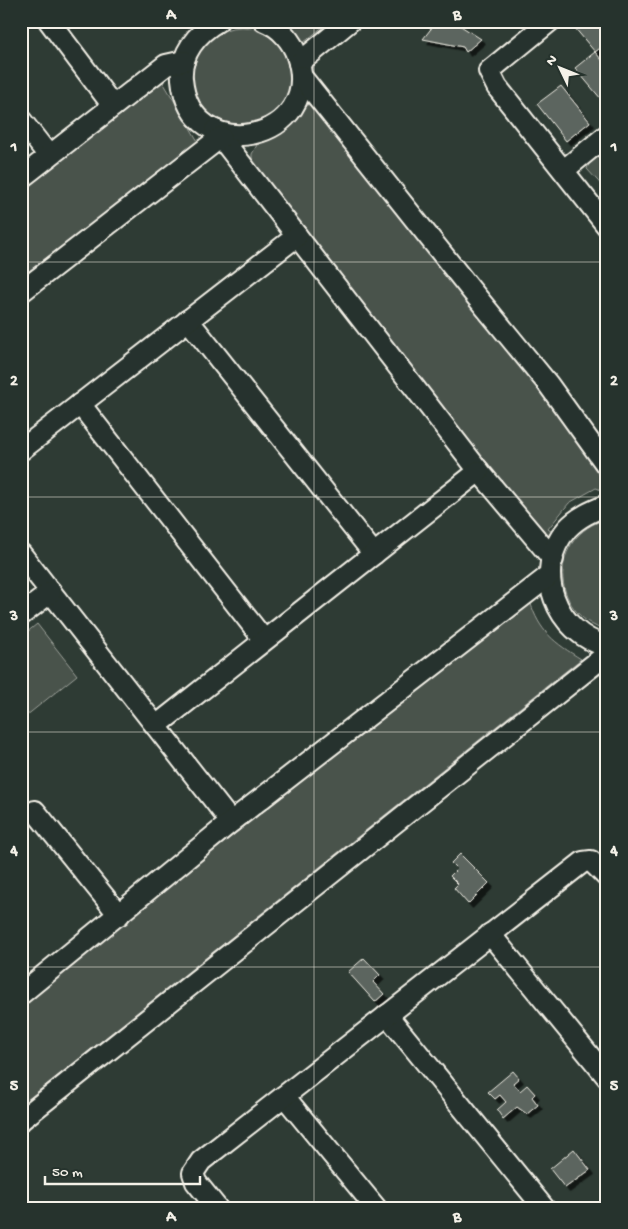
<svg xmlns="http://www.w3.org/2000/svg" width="628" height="1229" viewBox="0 0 628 1229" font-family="'Gochi Hand',sans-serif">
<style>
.green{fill:#48524c;stroke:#9ea29a}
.building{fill:#5c655e;stroke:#f4f1e8;filter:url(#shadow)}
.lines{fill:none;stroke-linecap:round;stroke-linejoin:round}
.minor-casing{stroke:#f4f1e8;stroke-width:24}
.minor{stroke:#26332d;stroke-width:20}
.grid{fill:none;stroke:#f4f1e8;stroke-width:1;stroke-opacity:0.55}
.neatline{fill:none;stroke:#f4f1e8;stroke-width:2}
.grid-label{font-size:16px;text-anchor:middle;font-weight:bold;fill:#f4f1e8}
</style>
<defs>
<filter id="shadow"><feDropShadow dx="4.5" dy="4.5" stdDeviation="0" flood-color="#0009"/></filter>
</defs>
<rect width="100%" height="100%" fill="#2e3b34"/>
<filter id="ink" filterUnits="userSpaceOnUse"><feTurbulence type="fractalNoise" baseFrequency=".02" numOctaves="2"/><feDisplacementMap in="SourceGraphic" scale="10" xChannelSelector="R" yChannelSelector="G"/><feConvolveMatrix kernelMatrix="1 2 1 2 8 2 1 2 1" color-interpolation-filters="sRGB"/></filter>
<g filter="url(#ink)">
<g class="green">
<polygon points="284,21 330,21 303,43"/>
<circle cx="242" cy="77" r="50"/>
<polygon points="163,82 199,143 21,277 21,190"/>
<polygon points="317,104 607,479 607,492 596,488 569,503 548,529 555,534 545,537 534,529 252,163 252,154 257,145 273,137 297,120 307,105"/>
<polygon points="607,148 607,191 587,169 589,163"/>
<path d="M607,519V631C548,613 548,535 607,519Z"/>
<path d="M530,601C539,632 555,643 581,659L21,1105V1003Z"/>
<polygon points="37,624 77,675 21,720 21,637"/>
</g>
<g class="building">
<polygon points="437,21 453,21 481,39 466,52 463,47 423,39"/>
<polygon points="569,21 601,21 607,29 607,43 595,52"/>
<polygon points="595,52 607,66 607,106 575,68"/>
<polygon points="561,86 590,122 566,141 537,104"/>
<polygon points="460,854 489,883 468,904 454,888 458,884 450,876 457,869 451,863"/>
<polygon points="364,958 380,975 373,982 384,994 375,1002 348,972"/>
<polygon points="513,1071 519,1078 513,1083 520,1091 527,1085 535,1094 532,1097 538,1105 527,1114 517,1107 503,1119 497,1110 506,1102 500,1095 495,1099 488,1092"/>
<polygon points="574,1149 590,1170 565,1188 550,1169"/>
</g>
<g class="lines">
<g class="minor-casing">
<g id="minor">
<polyline points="49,21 113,106"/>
<path d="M218,21C197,33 180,54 182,79C190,171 326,140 297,56C292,41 280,27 264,21"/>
<polyline points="550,21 489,71 497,87 607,226"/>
<polyline points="299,63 350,21"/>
<polyline points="301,76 471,290 548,384 607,466"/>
<polyline points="21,120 49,156"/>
<polyline points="215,130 479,471 553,559"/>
<polyline points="564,170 607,135"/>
<polyline points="21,178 166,65 184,61"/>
<polyline points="21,292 221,137"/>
<polyline points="188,320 374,554"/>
<polyline points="80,404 264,640"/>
<polyline points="21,450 297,236"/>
<path d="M607,505C592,511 578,517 567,529C531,570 556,634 607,646"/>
<polyline points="21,554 231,822"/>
<polyline points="21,615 51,592"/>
<polyline points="156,726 479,471"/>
<polyline points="35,811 119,915"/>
<polyline points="490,934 607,1077"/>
<polyline points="21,994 231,822 550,575"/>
<polyline points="387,1015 544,1208"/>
<polyline points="284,1096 376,1208"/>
<polyline points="21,1120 607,654"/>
<polyline points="217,1208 196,1182 193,1173 201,1161 583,862 591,861 607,877"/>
</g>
</g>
<use href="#minor" class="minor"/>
</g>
</g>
<path class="grid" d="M314,21V1208M21,262H607M21,497H607M21,732H607M21,967H607"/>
<rect width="628" height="1229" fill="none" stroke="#26332d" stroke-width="55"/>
<g transform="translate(560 68) rotate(313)" stroke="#26332d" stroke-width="4" paint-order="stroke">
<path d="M0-4L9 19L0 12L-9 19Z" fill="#f4f1e8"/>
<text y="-8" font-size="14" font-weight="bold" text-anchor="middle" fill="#f4f1e8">N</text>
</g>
<path d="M45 1176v8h155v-8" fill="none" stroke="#f4f1e8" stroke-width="2.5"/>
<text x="52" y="1176" font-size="15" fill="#f4f1e8" stroke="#26332d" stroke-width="4" paint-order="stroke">50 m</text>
<rect x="28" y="28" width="572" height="1174" class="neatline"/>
<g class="grid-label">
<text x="171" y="19">A</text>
<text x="457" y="19">B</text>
<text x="14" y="151">1</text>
<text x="614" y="151">1</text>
<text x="14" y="385">2</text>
<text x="614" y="385">2</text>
<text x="14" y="620">3</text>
<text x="614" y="620">3</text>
<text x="14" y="855">4</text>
<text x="614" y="855">4</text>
<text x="14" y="1090">5</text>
<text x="614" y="1090">5</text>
<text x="171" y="1221">A</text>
<text x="457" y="1221">B</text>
</g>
</svg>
